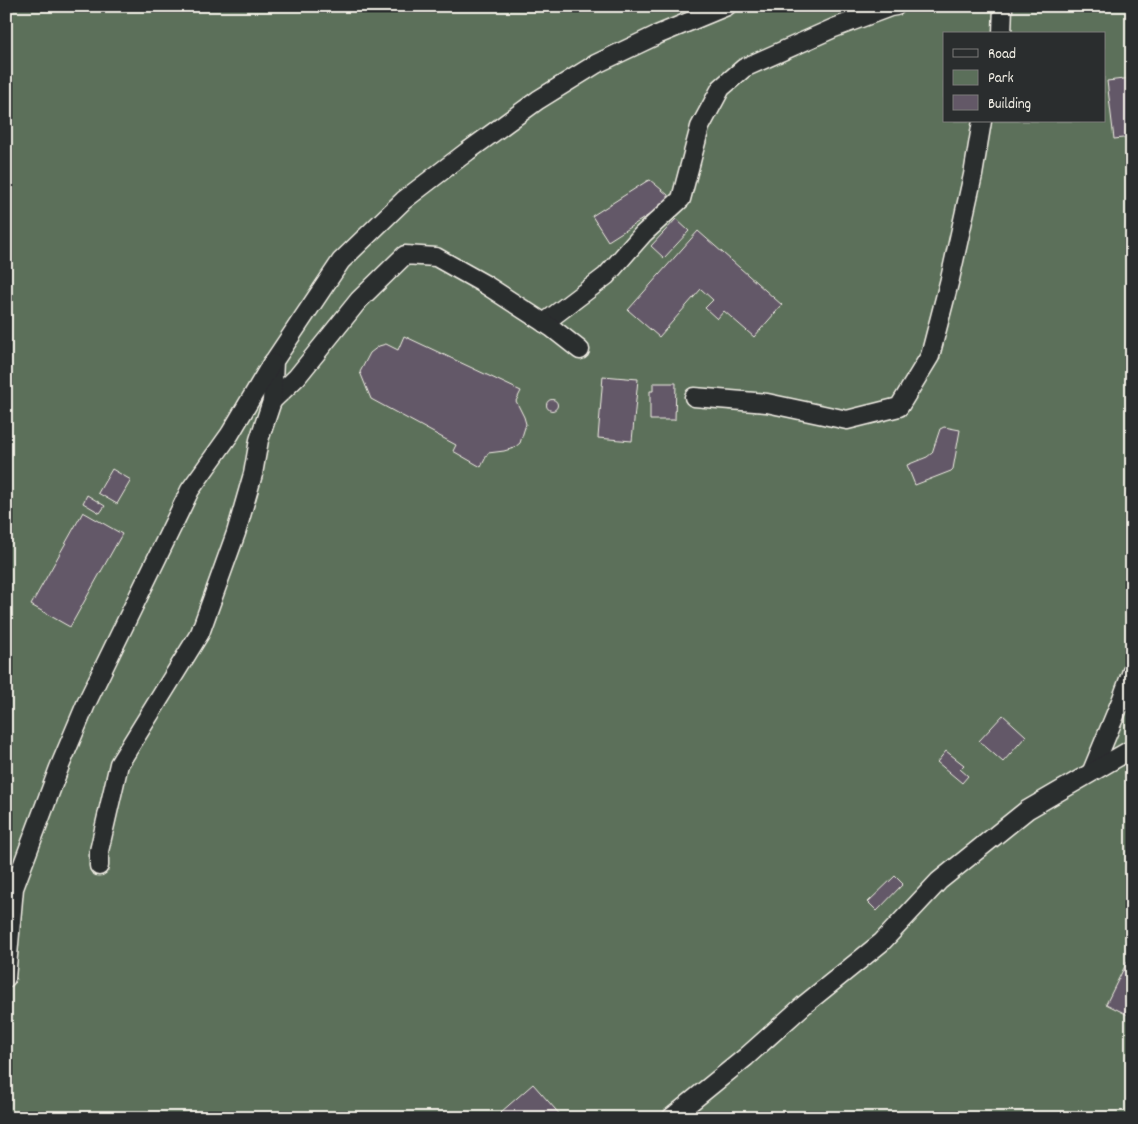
<svg xmlns="http://www.w3.org/2000/svg" width="1138" height="1124" viewBox="0 0 1138 1124" font-family="Dekko,sans-serif">
<style>
.green{fill:#5b6f5a;stroke:#a8b0a1;fill-rule:evenodd}
.building{fill:#635867;stroke:#f4f1e8}
.lines{fill:none;stroke-linecap:round;stroke-linejoin:round}
.minor-casing{stroke:#f4f1e8;stroke-width:21}
.minor{stroke:#2a2d2e;stroke-width:18}
</style>
<rect width="100%" height="100%" fill="#3b3a3f"/>
<filter id="ink" filterUnits="userSpaceOnUse"><feTurbulence type="fractalNoise" baseFrequency=".02" numOctaves="2"/><feDisplacementMap in="SourceGraphic" scale="10" xChannelSelector="R" yChannelSelector="G"/><feConvolveMatrix kernelMatrix="1 2 1 2 8 2 1 2 1" color-interpolation-filters="sRGB"/></filter>
<g filter="url(#ink)">
<path class="green" d="M6,6H1132V1118H6ZM944,34H1104V121H944Z"/>
<g class="building">
<polygon points="1132,78 1132,137 1114,139 1107,81"/>
<polygon points="650,180 668,195 668,203 608,241 592,216 647,181"/>
<polygon points="676,219 689,231 664,258 651,246"/>
<polygon points="698,231 782,305 754,337 724,311 717,319 705,308 713,300 701,289 659,337 628,310"/>
<polygon points="404,336 521,391 516,401 524,417 526,424 520,443 514,448 504,451 488,453 481,467 453,451 456,445 371,399 360,372 370,353 379,346 386,344 398,350"/>
<polygon points="603,376 638,379 632,441 598,438"/>
<polygon points="653,383 676,383 675,420 650,420 650,391 653,391"/>
<circle cx="552" cy="405" r="5.5"/>
<polygon points="944,427 960,430 953,469 951,471 915,485 907,465 927,457 932,453 940,429"/>
<polygon points="112,469 131,480 117,504 98,493"/>
<polygon points="87,495 105,506 100,513 83,503"/>
<polygon points="83,512 122,534 70,627 31,605"/>
<polygon points="1003,715 1026,736 1003,762 979,741"/>
<polygon points="946,751 964,765 960,769 968,776 962,783 937,762"/>
<polygon points="895,876 903,884 877,911 868,902"/>
<polygon points="1132,952 1132,1017 1106,1004"/>
<polygon points="533,1084 563,1118 506,1118 501,1112"/>
</g>
<g class="lines">
<g class="minor-casing">
<g id="minor">
<polyline points="1002,34 1003,6"/>
<polyline points="544,323 606,276 643,234 681,199 700,127 721,88 744,68 834,28 890,7 896,6"/>
<polyline points="694,397 767,403 847,420 899,407 930,356 950,279 973,175 982,121"/>
<polyline points="272,401 297,377 359,300 405,255 436,257 486,285 552,328 580,350"/>
<polyline points="1092,771 1121,701 1132,671"/>
<polyline points="99,866 99,851 119,764 200,633 236,533 253,474 259,440 272,401 274,361 341,261 404,200 468,151 538,100 596,64 657,35 727,6"/>
<polyline points="6,978 14,888 59,768 86,704 190,490 230,434 272,363"/>
<polyline points="671,1118 746,1057 804,1005 882,942 939,881 1027,810 1132,749"/>
</g>
</g>
<use href="#minor" class="minor"/>
</g>
</g>
<rect width="1138" height="1124" fill="none" stroke="#2a2d2e" stroke-width="25"/>
<rect x="12" y="12" width="1113" height="1099" fill="none" stroke="#f4f1e8" stroke-width="2" filter="url(#ink)"/>
<rect x="943" y="32" width="162" height="90" fill="#2a2d2e" stroke="#7b7b78"/>
<rect x="953" y="49" width="25" height="8" fill="#2a2d2e" stroke="#7b7b78"/>
<text x="988" y="58" font-size="15" fill="#f4f1e8">Road</text>
<rect x="953" y="70" width="25" height="15" fill="#5b6f5a" stroke="#7b7b78"/>
<text x="988" y="82" font-size="15" fill="#f4f1e8">Park</text>
<rect x="953" y="95" width="25" height="15" fill="#635867" stroke="#7b7b78"/>
<text x="988" y="108" font-size="15" fill="#f4f1e8">Building</text>
</svg>
